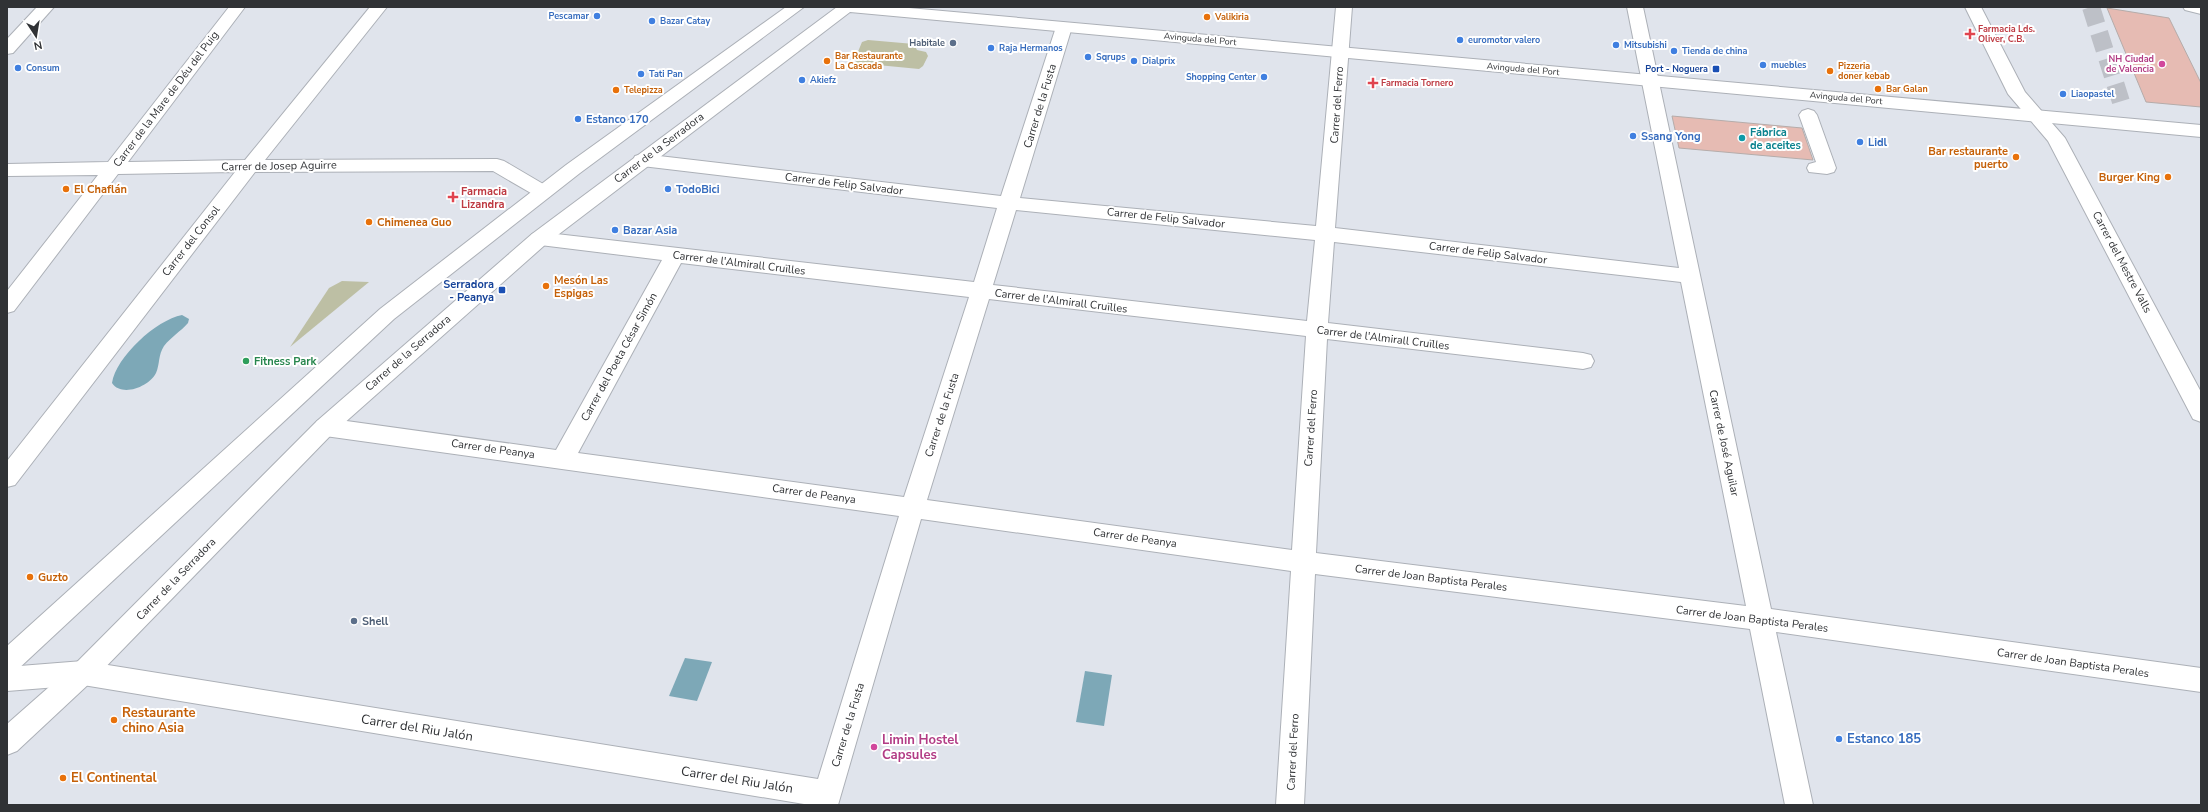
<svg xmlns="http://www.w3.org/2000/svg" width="2208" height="812" viewBox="0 0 2208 812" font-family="'Nunito Sans',sans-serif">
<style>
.green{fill:#bdbfa4}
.water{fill:#7da8b7}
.building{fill:#e6bbb3;stroke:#b5acaa}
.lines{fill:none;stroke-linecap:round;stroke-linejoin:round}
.street-tunnel{stroke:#bdc0c7;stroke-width:18;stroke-dasharray:18 9;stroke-linecap:butt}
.street-casing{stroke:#acb0b7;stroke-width:2}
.secondary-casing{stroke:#acb0b7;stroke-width:2}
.primary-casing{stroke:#acb0b7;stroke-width:2}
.street{fill:#fff;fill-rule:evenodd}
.secondary{fill:#fff;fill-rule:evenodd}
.primary{fill:#fff;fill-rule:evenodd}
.shop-dot{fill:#3f7fe0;stroke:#fff;stroke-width:1.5}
.food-dot{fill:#e8710a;stroke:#fff;stroke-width:1.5}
.health-dot{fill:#e0444e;stroke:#fff;stroke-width:1.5}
.service-dot{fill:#5c6f8a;stroke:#fff;stroke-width:1.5}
.hotel-dot{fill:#d1479c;stroke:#fff;stroke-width:1.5}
.transit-dot{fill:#1a4fb4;stroke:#fff;stroke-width:1.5}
.culture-dot{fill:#0f9aa8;stroke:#fff;stroke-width:1.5}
.leisure-dot{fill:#2e9e5b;stroke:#fff;stroke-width:1.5}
.labels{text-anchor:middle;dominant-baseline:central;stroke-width:4;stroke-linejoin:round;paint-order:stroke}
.far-shop-label{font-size:9px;font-weight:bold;fill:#366cbe;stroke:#fff;text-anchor:start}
.far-food-label{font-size:9px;font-weight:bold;fill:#c56008;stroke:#fff;text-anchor:start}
.far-health-label{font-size:9px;font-weight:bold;fill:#be3a42;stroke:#fff;text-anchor:start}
.far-street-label{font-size:9px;fill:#303235;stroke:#fff}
.far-service-label{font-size:9px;font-weight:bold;fill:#4e5e75;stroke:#fff;text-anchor:end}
.far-hotel-label{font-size:9px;font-weight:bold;fill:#b23c85;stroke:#fff;text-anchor:end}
.far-transit-label{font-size:9px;font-weight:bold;fill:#164399;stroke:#fff;text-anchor:end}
.street-label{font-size:11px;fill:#303235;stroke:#fff}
.shop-label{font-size:11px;font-weight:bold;fill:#366cbe;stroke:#fff;text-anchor:start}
.culture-label{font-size:11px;font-weight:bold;fill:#0d838f;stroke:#fff;text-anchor:start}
.food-label{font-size:11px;font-weight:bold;fill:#c56008;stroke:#fff;text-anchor:start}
.health-label{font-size:11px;font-weight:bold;fill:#be3a42;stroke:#fff;text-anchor:start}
.transit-label{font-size:11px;font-weight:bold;fill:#164399;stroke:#fff;text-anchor:end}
.leisure-label{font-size:11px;font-weight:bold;fill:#27864d;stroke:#fff;text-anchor:start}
.service-label{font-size:11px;font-weight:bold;fill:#4e5e75;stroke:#fff;text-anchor:start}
.near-food-label{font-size:13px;font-weight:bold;fill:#c56008;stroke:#fff;text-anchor:start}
.near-street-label{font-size:13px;fill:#303235;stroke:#fff}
.near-shop-label{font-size:13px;font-weight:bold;fill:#366cbe;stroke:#fff;text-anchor:start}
.near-hotel-label{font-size:13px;font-weight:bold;fill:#b23c85;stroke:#fff;text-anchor:start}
</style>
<rect width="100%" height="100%" fill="#e0e4ec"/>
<g class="green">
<polygon points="868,40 914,44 917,50 926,52 928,56 923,66 919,69 857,63 855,59 862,42"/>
<polygon points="342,281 369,282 290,347 329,288"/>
</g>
<g class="water">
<path d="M182,315L189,319L188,323C180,332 171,337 164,346C158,355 160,364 156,373C150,386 122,398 112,383C116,357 156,320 182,315Z"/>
<polygon points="685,658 712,662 697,701 669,696"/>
<polygon points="1085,671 1112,675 1104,726 1076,722"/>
</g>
<g class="building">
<polygon points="2107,8 2169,18 2201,83 2201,107 2146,102"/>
<polygon points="1672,116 1802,128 1813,160 1679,148"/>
</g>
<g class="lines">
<polyline class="street-tunnel" points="2091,7 2122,105"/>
<g class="street-casing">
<g id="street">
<polygon points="37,7 54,7 13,53 7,54 7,39"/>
<polygon points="229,7 245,7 128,162 245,160 370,7 387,7 265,160 497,159 504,161 550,188 552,192 550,196 543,198 536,196 493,171 255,172 15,485 7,487 7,461 235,172 118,174 14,311 7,313 7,291 98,175 7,176 7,164 108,162"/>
<path d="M1336,7H1352L1335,228L1679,268L1627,7H1643L1771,609L2201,668V692L1776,632L1813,805H1785L1750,629L1315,574L1304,805H1276L1291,571L921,519L838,805H810L83,685L7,691V667L83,661L818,779L899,516L325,436L317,433L314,427L317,421L325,418L556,450L662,260L532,244L529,239L532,234L539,232L974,282L997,208L642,166L635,164L633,160L635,156L642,154L1001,196L1056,27L1058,24H1070L1072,27L1020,198L1316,226ZM1016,210L1315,240L1307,321L993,285ZM1334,242L1681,282L1746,606L1316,553L1327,339L1583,369L1591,367L1594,361L1591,355L1583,353L1328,323ZM681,263L969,297L904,497L578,453ZM989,299L1306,336L1292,550L927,500Z"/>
<polygon points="1965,7 1981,7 2025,92 2065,138 2201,392 2201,422 2193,419 2048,141 2008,94"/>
<polygon points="1808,109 1814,111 1817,115 1836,168 1834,172 1827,174 1809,172 1807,168 1809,164 1816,162 1799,115 1802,111"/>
</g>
</g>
<g class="secondary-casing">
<polygon id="secondary" points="2183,7 2201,7 2201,14 2185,10"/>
</g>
<g class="primary-casing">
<g id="primary">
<polygon points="786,7 804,7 580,173 394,319 16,671 7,675 7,646 380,309 566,165"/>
<polygon points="837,7 898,7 2201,125 2201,137 850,12 546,244 333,433 92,681 17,751 7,755 7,724 74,665 317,421 532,234"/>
</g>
</g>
<use href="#street" class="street"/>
<use href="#secondary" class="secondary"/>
<use href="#primary" class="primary"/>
</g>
<g class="shop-dot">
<circle cx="597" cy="16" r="4"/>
<circle cx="652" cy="21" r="4"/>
<circle cx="1460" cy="40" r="4"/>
<circle cx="1616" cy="45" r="4"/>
<circle cx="991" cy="48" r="4"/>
<circle cx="1674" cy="51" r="4"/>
<circle cx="1088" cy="57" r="4"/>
<circle cx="1134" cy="61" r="4"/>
<circle cx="1763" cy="65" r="4"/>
<circle cx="18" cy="68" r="4"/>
<circle cx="641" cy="74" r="4"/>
<circle cx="1264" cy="77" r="4"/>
<circle cx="802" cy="80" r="4"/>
<circle cx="2063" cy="94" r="4"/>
<circle cx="578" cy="119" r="4"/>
<circle cx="1633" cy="136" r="4"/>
<circle cx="1860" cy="142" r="4"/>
<circle cx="668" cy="189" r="4"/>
<circle cx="615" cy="230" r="4"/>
<circle cx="1839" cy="739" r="4"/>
</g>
<g class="food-dot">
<circle cx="1207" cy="17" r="4"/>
<circle cx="827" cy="61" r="4"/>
<circle cx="1830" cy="71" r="4"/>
<circle cx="1878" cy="89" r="4"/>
<circle cx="616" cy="90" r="4"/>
<circle cx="2016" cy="157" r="4"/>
<circle cx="2168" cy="177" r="4"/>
<circle cx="66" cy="189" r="4"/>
<circle cx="369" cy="222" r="4"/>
<circle cx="546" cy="286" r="4"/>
<circle cx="30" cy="577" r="4"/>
<circle cx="114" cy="720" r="4"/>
<circle cx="63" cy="778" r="4"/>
</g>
<g class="health-dot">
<path d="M1968 28h4v4h4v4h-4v4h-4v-4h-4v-4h4z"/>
<path d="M1371 77h4v4h4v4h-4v4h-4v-4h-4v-4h4z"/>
<path d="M451 191h4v4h4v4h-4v4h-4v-4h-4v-4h4z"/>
</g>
<g class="service-dot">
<circle cx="953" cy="43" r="4"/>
<circle cx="354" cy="621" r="4"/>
</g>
<g class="hotel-dot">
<circle cx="2162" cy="64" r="4"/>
<circle cx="874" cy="747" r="4"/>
</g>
<g class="transit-dot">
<rect x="1712" y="65" width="8" height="8" rx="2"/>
<rect x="498" y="286" width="8" height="8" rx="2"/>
</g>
<circle class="culture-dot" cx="1742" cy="138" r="4"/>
<circle class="leisure-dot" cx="246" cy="361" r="4"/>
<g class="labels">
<g class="far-shop-label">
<text x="589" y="16" text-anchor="end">Pescamar</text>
<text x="660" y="21">Bazar Catay</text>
<text x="1468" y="40">euromotor valero</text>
<text x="1624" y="45">Mitsubishi</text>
<text x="999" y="48">Raja Hermanos</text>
<text x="1682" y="51">Tienda de china</text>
<text x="1096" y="57">Sqrups</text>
<text x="1142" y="61">Dialprix</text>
<text x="1771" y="65">muebles</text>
<text x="26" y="68">Consum</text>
<text x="649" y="74">Tati Pan</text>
<text x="1256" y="77" text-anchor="end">Shopping Center</text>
<text x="810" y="80">Akiefz</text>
<text x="2071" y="94">Liaopastel</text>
</g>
<g class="far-food-label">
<text x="1215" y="17">Valikiria</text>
<text x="835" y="56">Bar Restaurante<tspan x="835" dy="10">La Cascada</tspan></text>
<text x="1838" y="66">Pizzeria<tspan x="1838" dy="10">doner kebab</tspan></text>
<text x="1886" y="89">Bar Galan</text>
<text x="624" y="90">Telepizza</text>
</g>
<g class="far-health-label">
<text x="1978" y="29">Farmacia Lds.<tspan x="1978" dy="10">Oliver, C.B.</tspan></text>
<text x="1381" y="83">Farmacia Tornero</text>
</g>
<g class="far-street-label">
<text transform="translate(1200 39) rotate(5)">Avinguda del Port</text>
<text transform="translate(1523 69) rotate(5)">Avinguda del Port</text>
<text transform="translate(1846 98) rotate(5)">Avinguda del Port</text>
</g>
<g class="far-service-label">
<text x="945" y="43">Habitale</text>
</g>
<g class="far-hotel-label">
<text x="2154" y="59">NH Ciudad<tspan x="2154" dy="10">de Valencia</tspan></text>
</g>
<g class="far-transit-label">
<text x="1708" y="69">Port - Noguera</text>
</g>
<g class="street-label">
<text transform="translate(166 99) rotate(-53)">Carrer de la Mare de Déu del Puig</text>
<text transform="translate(1337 105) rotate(-86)">Carrer del Ferro</text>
<text transform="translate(1040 106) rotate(-73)">Carrer de la Fusta</text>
<text transform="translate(659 148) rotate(-37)">Carrer de la Serradora</text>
<text transform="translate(279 166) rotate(-1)">Carrer de Josep Aguirre</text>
<text transform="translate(844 184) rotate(7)">Carrer de Felip Salvador</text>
<text transform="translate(1166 218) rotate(6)">Carrer de Felip Salvador</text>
<text transform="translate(191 241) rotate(-52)">Carrer del Consol</text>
<text transform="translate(1488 253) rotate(7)">Carrer de Felip Salvador</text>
<text transform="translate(2122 262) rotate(62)">Carrer del Mestre Valls</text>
<text transform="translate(739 263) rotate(7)">Carrer de l'Almirall Cruïlles</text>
<text transform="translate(1061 301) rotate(7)">Carrer de l'Almirall Cruïlles</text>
<text transform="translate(1383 338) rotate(7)">Carrer de l'Almirall Cruïlles</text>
<text transform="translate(408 353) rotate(-41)">Carrer de la Serradora</text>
<text transform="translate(619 357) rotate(-61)">Carrer del Poeta César Simón</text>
<text transform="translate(942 415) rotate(-72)">Carrer de la Fusta</text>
<text transform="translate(1311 428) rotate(-86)">Carrer del Ferro</text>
<text transform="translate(1724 443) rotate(78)">Carrer de José Aguilar</text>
<text transform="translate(493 449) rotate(8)">Carrer de Peanya</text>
<text transform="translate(814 494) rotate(8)">Carrer de Peanya</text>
<text transform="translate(1135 538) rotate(8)">Carrer de Peanya</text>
<text transform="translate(1431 578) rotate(7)">Carrer de Joan Baptista Perales</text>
<text transform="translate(176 579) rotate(-46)">Carrer de la Serradora</text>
<text transform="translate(1752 619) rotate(7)">Carrer de Joan Baptista Perales</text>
<text transform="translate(2073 663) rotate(8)">Carrer de Joan Baptista Perales</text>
<text transform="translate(848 725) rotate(-73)">Carrer de la Fusta</text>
<text transform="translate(1293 752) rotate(-87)">Carrer del Ferro</text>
</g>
<g class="shop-label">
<text x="586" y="119">Estanco 170</text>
<text x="1641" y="136">Ssang Yong</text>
<text x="1868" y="142">Lidl</text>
<text x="676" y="189">TodoBici</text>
<text x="623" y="230">Bazar Asia</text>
</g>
<g class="culture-label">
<text x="1750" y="132">Fábrica<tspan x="1750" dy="13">de aceites</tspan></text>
</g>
<g class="food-label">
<text x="2008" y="151" text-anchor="end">Bar restaurante<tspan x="2008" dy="13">puerto</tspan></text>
<text x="2160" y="177" text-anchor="end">Burger King</text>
<text x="74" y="189">El Chaflán</text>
<text x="377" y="222">Chimenea Guo</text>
<text x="554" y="280">Mesón Las<tspan x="554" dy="13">Espigas</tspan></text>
<text x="38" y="577">Guzto</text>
</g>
<g class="health-label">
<text x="461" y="191">Farmacia<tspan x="461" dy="13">Lizandra</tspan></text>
</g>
<g class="transit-label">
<text x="494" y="284">Serradora<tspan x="494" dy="13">- Peanya</tspan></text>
</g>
<g class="leisure-label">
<text x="254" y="361">Fitness Park</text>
</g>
<g class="service-label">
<text x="362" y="621">Shell</text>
</g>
<g class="near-food-label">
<text x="122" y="713">Restaurante<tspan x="122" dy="15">chino Asia</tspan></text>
<text x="71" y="778">El Continental</text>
</g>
<g class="near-street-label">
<text transform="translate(417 728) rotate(9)">Carrer del Riu Jalón</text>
<text transform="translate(737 780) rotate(9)">Carrer del Riu Jalón</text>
</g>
<g class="near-shop-label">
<text x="1847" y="739">Estanco 185</text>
</g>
<g class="near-hotel-label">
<text x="882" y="740">Limin Hostel<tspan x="882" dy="15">Capsules</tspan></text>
</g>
</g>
<rect width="2208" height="812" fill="none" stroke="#303235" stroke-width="16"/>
<g transform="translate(36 36) rotate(168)" stroke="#ffffff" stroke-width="3" paint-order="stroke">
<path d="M0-3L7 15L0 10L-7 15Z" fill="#303235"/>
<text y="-6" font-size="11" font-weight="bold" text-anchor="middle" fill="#303235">N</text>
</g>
</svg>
